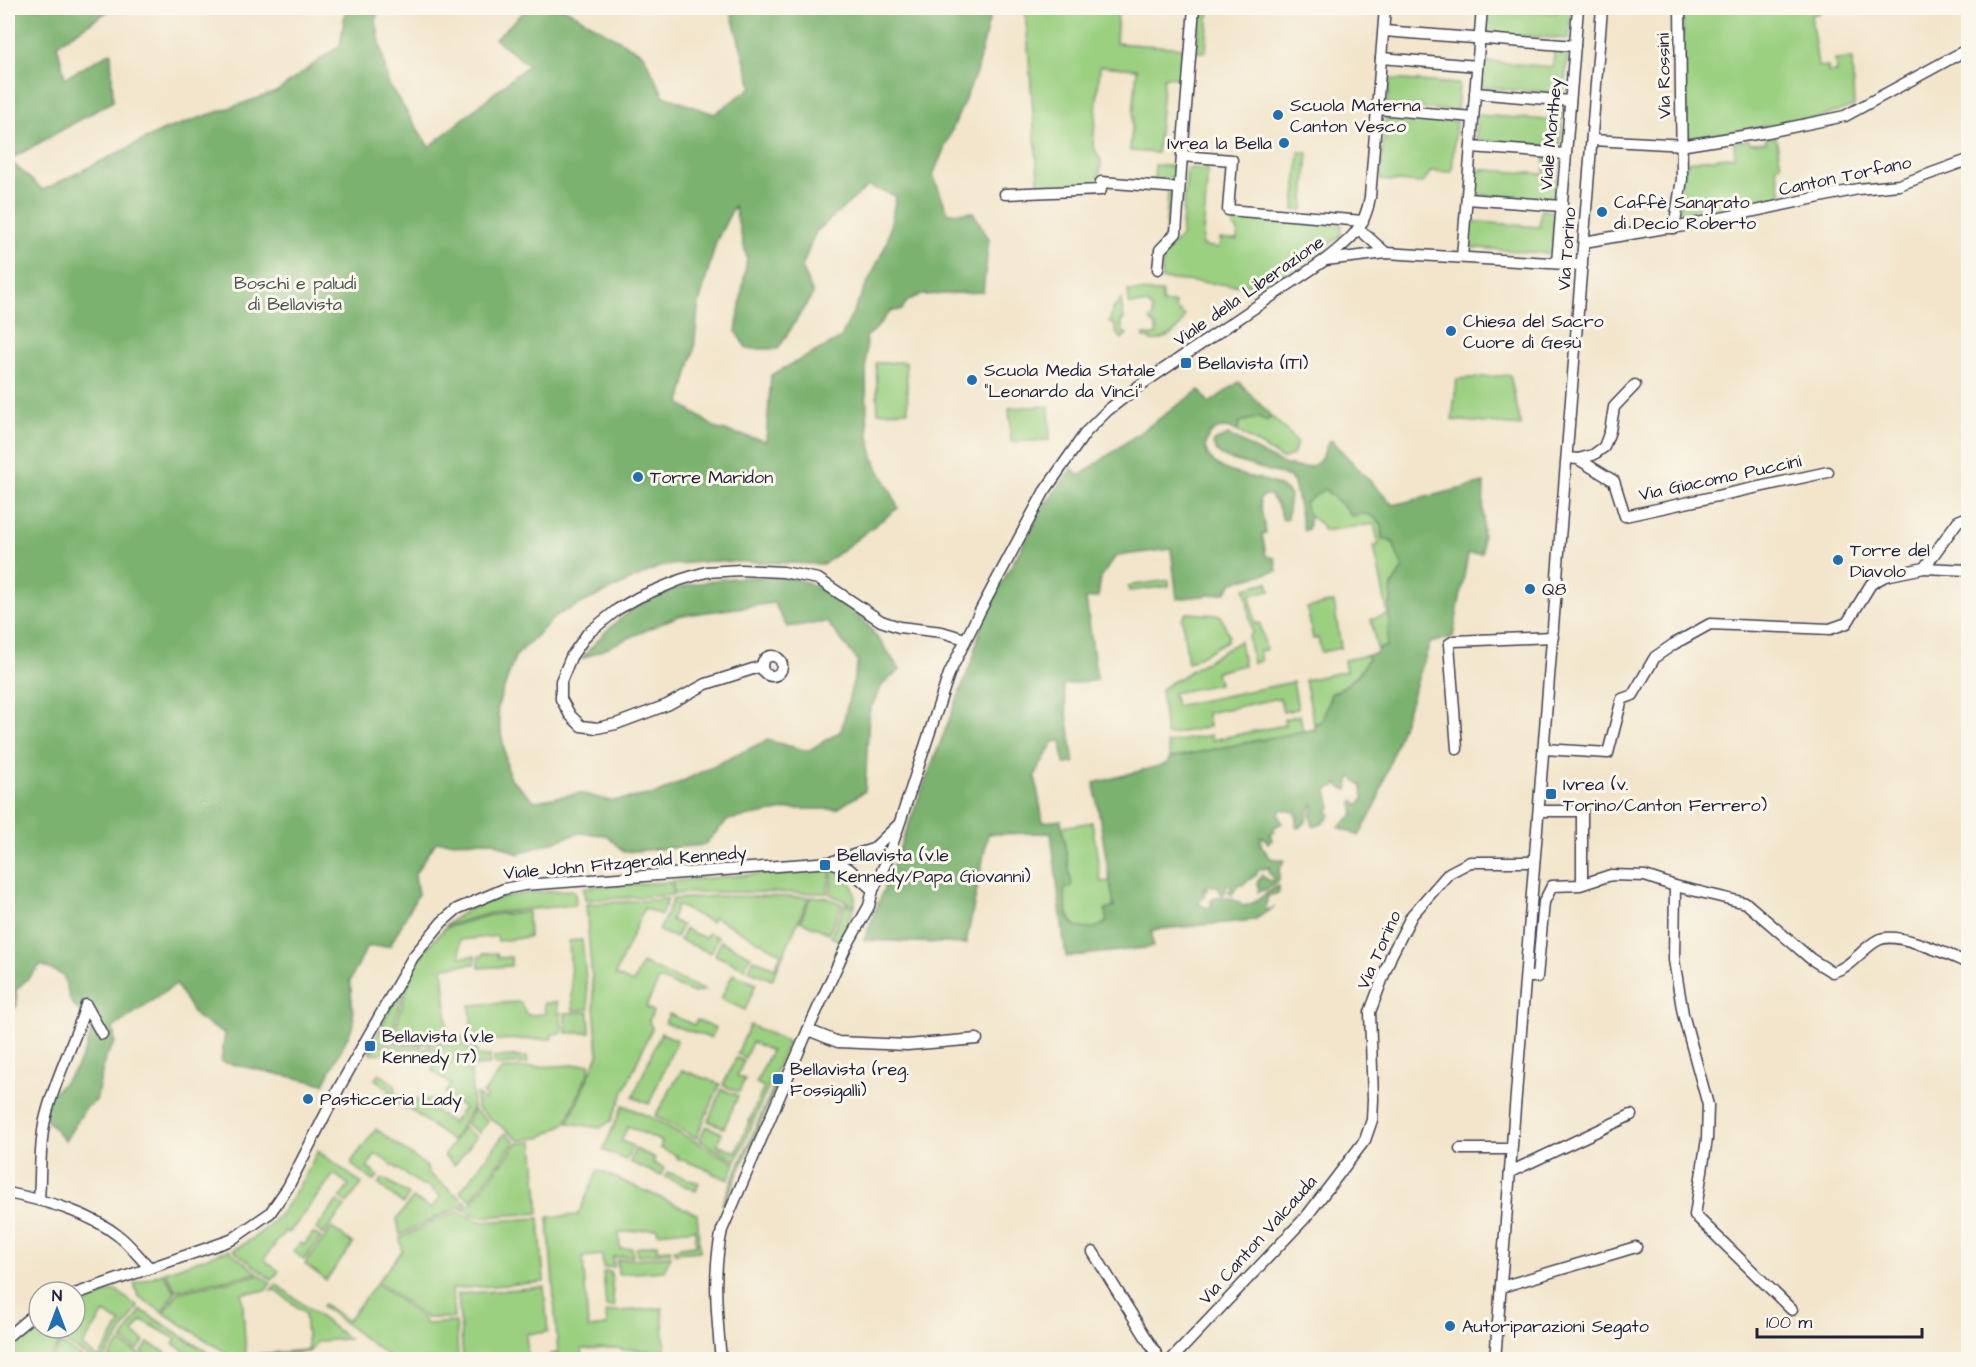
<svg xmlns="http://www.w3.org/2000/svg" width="1976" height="1367" viewBox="0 0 1976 1367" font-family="'Architects Daughter',sans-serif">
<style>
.green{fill:#9bd081;stroke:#5e795e;stroke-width:1.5;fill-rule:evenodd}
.forest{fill:#7cb26f;stroke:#4f6a55;stroke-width:1.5;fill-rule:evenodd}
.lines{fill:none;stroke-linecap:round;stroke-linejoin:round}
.minor-casing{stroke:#413f51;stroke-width:13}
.minor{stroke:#fff;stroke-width:10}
.poi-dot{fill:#1f6fb2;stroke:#fbf7ec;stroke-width:2}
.labels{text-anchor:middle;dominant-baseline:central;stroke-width:6;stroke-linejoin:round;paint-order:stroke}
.street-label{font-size:18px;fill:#22223b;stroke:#fbf7ec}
.poi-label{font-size:18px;fill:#22223b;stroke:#fbf7ec;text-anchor:start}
.park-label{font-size:18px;fill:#465650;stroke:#fbf7ec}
</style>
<rect width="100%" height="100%" fill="#fbf7ec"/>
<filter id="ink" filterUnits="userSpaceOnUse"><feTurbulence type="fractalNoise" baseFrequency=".0167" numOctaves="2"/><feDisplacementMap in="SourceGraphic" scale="12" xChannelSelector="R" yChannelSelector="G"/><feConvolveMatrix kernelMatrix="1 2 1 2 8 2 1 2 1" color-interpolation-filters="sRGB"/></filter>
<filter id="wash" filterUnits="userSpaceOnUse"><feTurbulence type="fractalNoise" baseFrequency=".008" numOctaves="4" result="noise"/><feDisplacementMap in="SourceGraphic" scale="24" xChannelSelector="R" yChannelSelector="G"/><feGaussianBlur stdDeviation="1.35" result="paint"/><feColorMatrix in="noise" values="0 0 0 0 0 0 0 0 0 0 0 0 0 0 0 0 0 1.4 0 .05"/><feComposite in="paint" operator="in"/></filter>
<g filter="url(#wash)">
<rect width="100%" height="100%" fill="#f2e5cb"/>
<g class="green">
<polygon points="1025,8 1118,8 1116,43 1184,48 1181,78 1164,77 1157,153 1130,151 1137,69 1100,66 1093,146 1101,161 1099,189 1039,189"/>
<polygon points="1201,8 1209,8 1206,52 1197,52"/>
<polygon points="1487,8 1557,13 1558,8 1571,8 1569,39 1485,33"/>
<polygon points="1682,8 1819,8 1820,13 1811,15 1818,67 1828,66 1828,72 1836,72 1835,60 1852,59 1854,106 1822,117 1686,139"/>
<polygon points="1554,50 1568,51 1564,94 1481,87 1483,61 1553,67"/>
<polygon points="1389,79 1459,84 1457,111 1387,106"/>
<polygon points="1550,104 1563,105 1560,147 1476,140 1478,115 1548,120"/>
<polygon points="1386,115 1456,121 1452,172 1431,171 1423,183 1380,180"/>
<path d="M1776,137L1781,165L1776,167L1783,202L1681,222C1678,204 1680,178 1688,162L1735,156L1734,142L1749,140L1750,143L1766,142V138Z"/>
<polygon points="1299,152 1308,153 1303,210 1294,210"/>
<polygon points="1545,158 1559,159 1556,201 1472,194 1474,169 1544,174"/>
<polygon points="1155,165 1178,167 1177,183 1154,182"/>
<polygon points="1187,168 1208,169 1202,246 1219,248 1220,239 1237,240 1238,231 1233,226 1234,216 1342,225 1341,236 1270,285 1232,285 1161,279 1163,256 1181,236"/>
<polygon points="1168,193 1174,193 1171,230 1165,238"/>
<polygon points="1541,210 1555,212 1551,254 1468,247 1470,221 1539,227"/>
<path d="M1128,291L1162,292V303H1175V308L1185,316C1180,331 1166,341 1150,341V338H1144V335H1156V327L1150,320L1153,317L1152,309L1148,304H1129Z"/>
<polygon points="1121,299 1124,320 1121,320 1123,332 1127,334 1122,339 1117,334 1114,324 1109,323 1113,309"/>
<polygon points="906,362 908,411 878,412 876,363"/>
<polygon points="1510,375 1521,426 1452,420 1457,379"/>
<polygon points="1049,406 1050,440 1011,442 1009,408"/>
<polygon points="1260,417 1265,421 1272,417 1292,436 1297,443 1293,455 1282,459 1237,431 1240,422"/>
<path d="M1324,489L1347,509L1351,516C1368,512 1370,513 1382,525L1381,535L1395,545V549L1401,558L1403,568L1392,585L1387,646L1377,649L1371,619L1388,615L1374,546L1379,545L1374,524L1323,531L1322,525L1310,516L1304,504Z"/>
<polygon points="1169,580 1169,586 1129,591 1128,586"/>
<polygon points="1268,582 1270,591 1250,595 1255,624 1260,623 1266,650 1259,651 1261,661 1253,663 1248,636 1252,633 1245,588"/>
<polygon points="1334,602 1341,648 1321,652 1318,638 1313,639 1307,608"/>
<polygon points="1187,613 1220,615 1229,635 1227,641 1188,663 1182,618"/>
<polygon points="1240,641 1244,665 1216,672 1219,684 1173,693 1176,706 1293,682 1298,709 1283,712 1280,698 1207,713 1209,727 1166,735 1161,689"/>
<path d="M1369,655C1364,672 1347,686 1331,694L1322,721L1314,724L1305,680L1346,671L1344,660Z"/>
<polygon points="1300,715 1303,731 1170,758 1167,743 1211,735 1212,740 1285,725 1284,719"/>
<path d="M1092,822L1101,882L1110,881C1111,889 1115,901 1113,909C1109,927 1083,939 1071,920C1065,912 1065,898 1064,888L1071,887L1062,827Z"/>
<polygon points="819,869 831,870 827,893 709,892 674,894 673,881"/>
<path d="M833,870C851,876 856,888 855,906L830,894Z"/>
<polygon points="671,882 672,895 585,900 584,887"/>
<path d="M572,890L575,892L576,902L574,905L490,913L445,926C484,893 524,893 572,890Z"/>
<polygon points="718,896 809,897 772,980 749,970 754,959 775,968 781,953 714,917 711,922 677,905 671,920 682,925 676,938 659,931 673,899"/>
<polygon points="811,897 825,897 842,904 829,933 800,921"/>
<polygon points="668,899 661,915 644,908 615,975 633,983 642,963 704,990 694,993 659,979 646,1007 653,1011 649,1021 652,1028 611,1121 600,1128 568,1123 598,1055 586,904"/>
<polygon points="845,904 854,908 839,941 831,937"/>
<polygon points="528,912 529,937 498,941 497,936 460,940 460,957 475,956 475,964 443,967 448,1038 467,1037 467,1041 426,1044 422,1042 392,1042 411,973 424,951 445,928 490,915"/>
<polygon points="685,929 705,938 708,933 718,937 711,953 680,940"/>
<polygon points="582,940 589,1009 573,1010 569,941"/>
<polygon points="721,941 751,956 745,968 715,955"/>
<polygon points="497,953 498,958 511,957 511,966 479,968 479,956 482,956 483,954"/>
<polygon points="409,972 389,1042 375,1042 370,1053 369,1051"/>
<polygon points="733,974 756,984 745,1010 721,999"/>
<polygon points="520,1002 527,1015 545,1014 544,1003 557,1002 558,1013 561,1013 562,1033 552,1034 552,1039 476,1040 477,1056 490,1056 490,1065 474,1066 470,1005"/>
<polygon points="589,1012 590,1033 566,1033 565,1013"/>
<polygon points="669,1014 694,1025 697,1020 716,1028 711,1038 665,1023"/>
<polygon points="750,1025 788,1042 736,1161 699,1140 706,1126 722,1133 717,1144 736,1152 764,1087 756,1083 771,1051 752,1042 745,1058 737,1054"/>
<polygon points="661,1033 677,1040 649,1104 633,1097"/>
<polygon points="422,1044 421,1048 405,1049 371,1055 376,1045"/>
<polygon points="469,1044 473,1108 452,1141 407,1107 405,1109 387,1095 390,1090 375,1079 379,1073 395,1085 394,1092 405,1101 435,1099 439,1101 433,1109 452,1123 464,1108 445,1093 451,1085 432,1070 435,1063 422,1052 427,1047"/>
<polygon points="515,1056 515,1057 527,1057 528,1063 495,1065 494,1057"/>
<polygon points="736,1058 744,1061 737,1076 745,1079 739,1092 723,1085"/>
<polygon points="590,1064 589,1071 566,1123 540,1138 519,1140 477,1108 476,1094 485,1100 487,1096 483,1094 502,1069"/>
<polygon points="682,1070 720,1084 696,1138 655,1116"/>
<polygon points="778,1077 780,1078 724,1205 722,1204"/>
<polygon points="722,1089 738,1096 724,1128 708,1121"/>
<polygon points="623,1105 650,1117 735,1163 728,1180 712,1173 712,1171 677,1158 678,1156 660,1148 662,1142 628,1126 621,1141 633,1146 626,1160 603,1150"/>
<polygon points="474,1110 488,1121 479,1133 466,1124"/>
<polygon points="463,1127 476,1137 455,1165 444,1156"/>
<polygon points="376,1129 427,1167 428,1173 467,1203 400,1235 397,1219 413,1198 431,1209 441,1197 425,1184 423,1186 376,1154 367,1167 378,1176 374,1181 352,1165 352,1161"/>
<polygon points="505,1133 515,1141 471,1200 460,1192"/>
<polygon points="533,1142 539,1213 481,1217 461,1209 470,1205 517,1143"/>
<polygon points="635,1149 655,1158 653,1163 664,1168 661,1176 630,1162"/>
<path d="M318,1151L362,1184L347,1203L340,1198L349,1185L334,1174L289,1233L285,1231L264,1259L279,1271L272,1280L233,1250C282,1225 293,1197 318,1151Z"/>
<polygon points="598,1170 697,1214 700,1251 675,1253 674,1249 680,1248 680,1247 696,1245 695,1229 658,1233 657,1228 619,1233 620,1249 632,1248 633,1256 613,1257 614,1267 603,1268 602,1255 583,1257 588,1328 607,1326 606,1312 662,1308 665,1349 639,1351 639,1349 621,1350 620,1348 582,1349 583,1359 552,1359 551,1354 558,1353 548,1217 578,1215"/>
<polygon points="667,1172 699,1183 696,1191 665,1177"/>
<polygon points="382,1179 385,1179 409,1195 403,1204 378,1184"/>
<polygon points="337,1201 345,1207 323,1235 316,1229"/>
<polygon points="457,1211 482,1222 539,1218 544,1282 452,1289 454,1318 426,1318 378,1281 402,1251 400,1238"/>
<polygon points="332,1228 353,1244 326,1280 305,1264"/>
<polygon points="313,1233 321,1238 304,1260 293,1251 300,1243 304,1245"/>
<polygon points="657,1244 657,1250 670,1249 670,1253 637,1255 636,1248"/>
<polygon points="228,1250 258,1273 176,1290 165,1272"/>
<polygon points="671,1256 664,1271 618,1274 617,1260"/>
<polygon points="603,1272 611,1272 614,1307 606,1307"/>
<polygon points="163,1273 175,1292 162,1312 138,1296 134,1284"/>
<polygon points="260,1275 271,1283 265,1291 242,1293 246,1357 234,1358 164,1313 178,1292"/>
<polygon points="377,1283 423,1319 426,1324 456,1322 458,1359 392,1359 322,1306 324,1304 347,1321"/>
<polygon points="276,1284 349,1339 318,1341 309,1352 258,1356 258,1354 308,1350 305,1313 275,1290 270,1291"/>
<polygon points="544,1287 548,1332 526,1334 528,1359 463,1359 458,1294"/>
<path d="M116,1290L138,1307L104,1359H92L62,1340L48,1359H8V1346L34,1324L39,1321V1328H75V1304ZM104,1313L121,1323L99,1358L82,1346Z"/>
<polygon points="141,1310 213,1356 210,1359 200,1359 189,1352 188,1353 173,1344 176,1339 142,1320 133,1333 144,1341 138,1350 122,1340"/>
<polygon points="120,1342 147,1359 108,1359"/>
<polygon points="148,1343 166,1352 163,1357 167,1359 153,1359 142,1352"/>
<polygon points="61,1344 85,1359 51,1359"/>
</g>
<g class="forest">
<path d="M8,8H113L57,44L65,78L111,52L113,101L9,160L43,190L164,130L276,92L340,45L346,8H378L376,21L388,83L429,147L528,65L495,39L528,8H564L643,54L664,96L714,114L752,87L732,16L738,8H992L976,73L933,175L948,213L973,212L989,239L983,292L921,295C912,298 905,301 902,310L890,311L875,330L866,337C867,375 864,416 872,453C876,470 892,488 898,508L824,564L710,561L661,566L557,615L515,657L497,708L509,777L535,801L580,793L611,801L656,794L767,740L808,751L841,731L858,661L827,622L787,627L774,603L678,616L582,659C627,599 678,580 751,577C771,576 795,576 813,585C831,594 853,606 865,622C878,637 889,654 900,670L882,685L869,712L865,791L837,809H790L728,820L704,845L624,852L606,835L579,833L518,854L492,841L436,842L415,874L418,894L390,946L367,947L350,981L354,1024L324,1084L221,1062L225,1034L196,1017L176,984L113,1028L115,1043L105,1058L96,1101L86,1107L65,1141L46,1119L45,1100C71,1078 87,1059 92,1025L71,1002L63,975L41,965L16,990L17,1005L8,1017ZM868,186L896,196L887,243L840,339L771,375L766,441L717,429L680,403L694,350L698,308L716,242L734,206L747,258L736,332L747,349H778L813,294L802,267L815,233Z"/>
<path d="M1239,382L1272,417L1265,421L1260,417L1240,422L1237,431C1232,429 1228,428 1223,428C1210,429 1201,443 1208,455C1226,483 1271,471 1290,495L1287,519L1283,520L1277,504L1270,495H1265L1259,499L1266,533L1262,534L1266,556L1275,558L1277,571L1233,582L1225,593L1177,599L1171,549L1116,556L1101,577L1098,597L1086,599L1097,680L1063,685L1074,763L1064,764L1061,741L1053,742L1035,776L1043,822L1061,820L1072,887L1064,889C1065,897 1065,910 1069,918C1076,933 1097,930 1107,922L1105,909L1114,907L1094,783L1166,764L1170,758L1315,729L1314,724L1322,721L1331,694C1347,686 1364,673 1369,655L1377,653V649L1387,646L1392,585L1403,568C1401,560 1394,552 1395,545L1391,541L1382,539V524C1369,513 1368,512 1351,516L1347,509L1324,489L1304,504L1310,516L1308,529L1304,531L1294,483L1290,477L1226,458L1220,455L1213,445L1214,441L1228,435C1253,445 1292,480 1317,463C1325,458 1324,446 1331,440L1393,505L1484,483L1482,553L1468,554L1453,637L1430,643L1375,807L1359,836L1339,827L1354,814L1352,805L1354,800L1358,805L1363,799L1362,786L1350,776L1348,790L1341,788L1337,783L1334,787L1329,788L1327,791L1331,808L1328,809L1330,815L1322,824L1313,826L1310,816L1314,806L1313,804L1308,812L1306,822L1299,828L1296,827L1297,818L1294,812L1282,809L1278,814L1282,823L1273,828L1275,832L1270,833L1272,840L1268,843L1265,838L1261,837V845L1270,858L1284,860L1279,871V881L1267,889L1258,892L1259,888L1257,883L1262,875L1267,880L1273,881L1274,878L1268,872L1270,867L1258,870L1256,875L1242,885H1238L1232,895L1228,892L1232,887L1231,885H1227L1225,893L1221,895L1218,886L1213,887L1208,885L1203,888L1208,890L1203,892L1205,896L1198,904L1208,908L1212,905L1210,901C1220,893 1235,898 1243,906C1256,905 1266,891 1279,886V893L1268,896L1265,908L1268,910L1275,907L1254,920L1152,930L1153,947L1066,957L1051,833L988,834L966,944L864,940L973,658L983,617L1045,505L1072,468L1079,476L1199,390L1209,403Z"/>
</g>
</g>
<g filter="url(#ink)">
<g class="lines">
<g class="minor-casing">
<g id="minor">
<polyline points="1194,8 1182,156 1232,160 1228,210 1363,221"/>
<polyline points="1384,31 1575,46"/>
<polyline points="1381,58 1477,66"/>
<polyline points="1475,93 1570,101"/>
<polyline points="1377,109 1473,117"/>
<polyline points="1592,140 1686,145 1768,132 1845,116 1968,49"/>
<polyline points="1471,147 1566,154"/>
<polyline points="1005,194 1101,190 1101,182 1179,188"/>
<polyline points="1467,199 1562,206"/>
<polyline points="1674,228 1682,179 1680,8"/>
<polyline points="1359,229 1386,253"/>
<polyline points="1584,242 1665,228 1674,228 1858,189 1899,185 1968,160"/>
<polyline points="1462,257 1482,8"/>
<polyline points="1325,260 1386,253 1582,265"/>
<polyline points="1557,263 1578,8"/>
<polyline points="1158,269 1160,250 1176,233 1182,156"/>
<polyline points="1567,458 1578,459 1614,481 1625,516 1828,472"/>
<polyline points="1578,459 1593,455 1604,447 1610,431 1614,407 1635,385"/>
<polyline points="1924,568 1968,570"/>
<circle cx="772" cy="666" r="10"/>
<polyline points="762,666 706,684 667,705 616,724 597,728 581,726 570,715 561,699 561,681 571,657 587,634 618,609 639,597 680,580 706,572 741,570 783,572 818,579 881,621 899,627 942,632 965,639"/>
<polyline points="1457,749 1449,644 1454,641 1553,637"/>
<polyline points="1544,749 1608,753 1622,699 1633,695 1655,657 1674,644 1710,624 1830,629 1847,623 1871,584 1885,576 1924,568 1958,521 1968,517"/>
<polyline points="1539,811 1582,811 1582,884"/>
<polyline points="831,862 849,869 873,890"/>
<polyline points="1675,886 1674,960 1683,1014 1708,1105 1707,1139 1695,1215 1792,1310"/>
<path d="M1526,977H1537L1544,902L1552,886L1580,885L1611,875L1645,876L1675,886L1746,903L1811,959L1832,972C1851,968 1861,949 1878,940C1896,930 1949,955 1968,963"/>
<polyline points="808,1030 838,1042 907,1045 977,1039"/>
<polyline points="1460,1149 1511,1149"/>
<polyline points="1510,1172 1631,1115"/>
<path d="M8,1193C46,1201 89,1212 120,1237C130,1245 139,1257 149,1267"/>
<path d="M39,1200C41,1174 39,1145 45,1120C54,1080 74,1044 86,1005L102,1034"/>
<polyline points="1093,1252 1160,1360"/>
<polyline points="1501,1287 1636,1247"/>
<polyline points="75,1294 231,1240 270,1213 288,1187 340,1086 413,957 442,922 457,909 504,889 524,885 831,862 873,849 898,825"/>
<polyline points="8,1336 39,1310"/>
<path d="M721,1360C717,1316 712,1273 722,1230L808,1030L845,949L869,906L873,890L887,860L900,822L949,674L980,611L1044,492L1086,432L1108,410L1139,386L1325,260C1349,241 1365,229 1370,197L1385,8"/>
<polyline points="1171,1360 1306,1217 1365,1140 1372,1120 1373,1099 1370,1012 1391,956 1412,915 1449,873 1470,862 1534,862"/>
<polyline points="1495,1360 1602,8"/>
</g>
</g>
<use href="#minor" class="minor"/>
</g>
</g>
<g class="poi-dot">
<circle cx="1278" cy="115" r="6"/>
<circle cx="1284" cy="143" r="6"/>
<circle cx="1602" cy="212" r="6"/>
<circle cx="1451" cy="331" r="6"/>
<rect x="1180" y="357" width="12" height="12" rx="3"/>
<circle cx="972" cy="380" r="6"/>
<circle cx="638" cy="477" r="6"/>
<circle cx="1838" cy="560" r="6"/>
<circle cx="1530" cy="589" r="6"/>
<rect x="1545" y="788" width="12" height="12" rx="3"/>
<rect x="819" y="859" width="12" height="12" rx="3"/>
<rect x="364" y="1040" width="12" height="12" rx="3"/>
<rect x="772" y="1073" width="12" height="12" rx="3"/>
<circle cx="308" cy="1099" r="6"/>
<circle cx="1450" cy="1326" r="6"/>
</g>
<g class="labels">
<g class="street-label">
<text transform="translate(1664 76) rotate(-91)">Via Rossini</text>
<text transform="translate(1551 134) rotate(-85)">Viale Monthey</text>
<text transform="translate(1845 176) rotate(-12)">Canton Torfano</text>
<text transform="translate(1567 249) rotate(-86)">Via Torino</text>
<text transform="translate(1249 291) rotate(-35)">Viale della Liberazione</text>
<text transform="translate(1720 478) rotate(-12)">Via Giacomo Puccini</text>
<text transform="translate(625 863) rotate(-5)">Viale John Fitzgerald Kennedy</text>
<text transform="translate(1379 950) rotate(-66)">Via Torino</text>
<text transform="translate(1258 1240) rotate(-48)">Via Canton Valcauda</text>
</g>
<g class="poi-label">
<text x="1290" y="105">Scuola Materna<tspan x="1290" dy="21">Canton Vesco</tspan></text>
<text x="1272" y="143" text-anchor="end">Ivrea la Bella</text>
<text x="1614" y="202">Caffè Sangrato<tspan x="1614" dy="21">di Decio Roberto</tspan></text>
<text x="1463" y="321">Chiesa del Sacro<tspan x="1463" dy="21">Cuore di Gesù</tspan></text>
<text x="1198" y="363">Bellavista (ITI)</text>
<text x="984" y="370">Scuola Media Statale<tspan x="984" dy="21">"Leonardo da Vinci"</tspan></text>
<text x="650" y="477">Torre Maridon</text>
<text x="1850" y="550">Torre del<tspan x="1850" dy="21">Diavolo</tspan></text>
<text x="1542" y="589">Q8</text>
<text x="1563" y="784">Ivrea (v.<tspan x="1563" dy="21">Torino/Canton Ferrero)</tspan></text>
<text x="837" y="855">Bellavista (v.le<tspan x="837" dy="21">Kennedy/Papa Giovanni)</tspan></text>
<text x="382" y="1036">Bellavista (v.le<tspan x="382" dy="21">Kennedy 17)</tspan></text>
<text x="790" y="1069">Bellavista (reg.<tspan x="790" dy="21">Fossigalli)</tspan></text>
<text x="320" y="1099">Pasticceria Lady</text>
<text x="1462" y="1326">Autoriparazioni Segato</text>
</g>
<g class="park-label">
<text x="295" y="283">Boschi e paludi<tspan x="295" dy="21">di Bellavista</tspan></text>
</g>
</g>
<rect width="1976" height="1367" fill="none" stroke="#fbf7ec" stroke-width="30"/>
<g transform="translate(57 1310)"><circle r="28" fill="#fbf7ec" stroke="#a4a2a5" stroke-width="1.5"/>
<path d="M0-4.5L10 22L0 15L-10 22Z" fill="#1f6fb2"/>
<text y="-9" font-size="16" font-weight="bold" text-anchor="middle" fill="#22223b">N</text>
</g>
<path d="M1757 1328v9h165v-9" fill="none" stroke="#22223b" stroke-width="3"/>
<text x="1766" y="1328" font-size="18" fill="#22223b" stroke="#fbf7ec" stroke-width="4.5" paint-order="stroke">100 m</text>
</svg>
